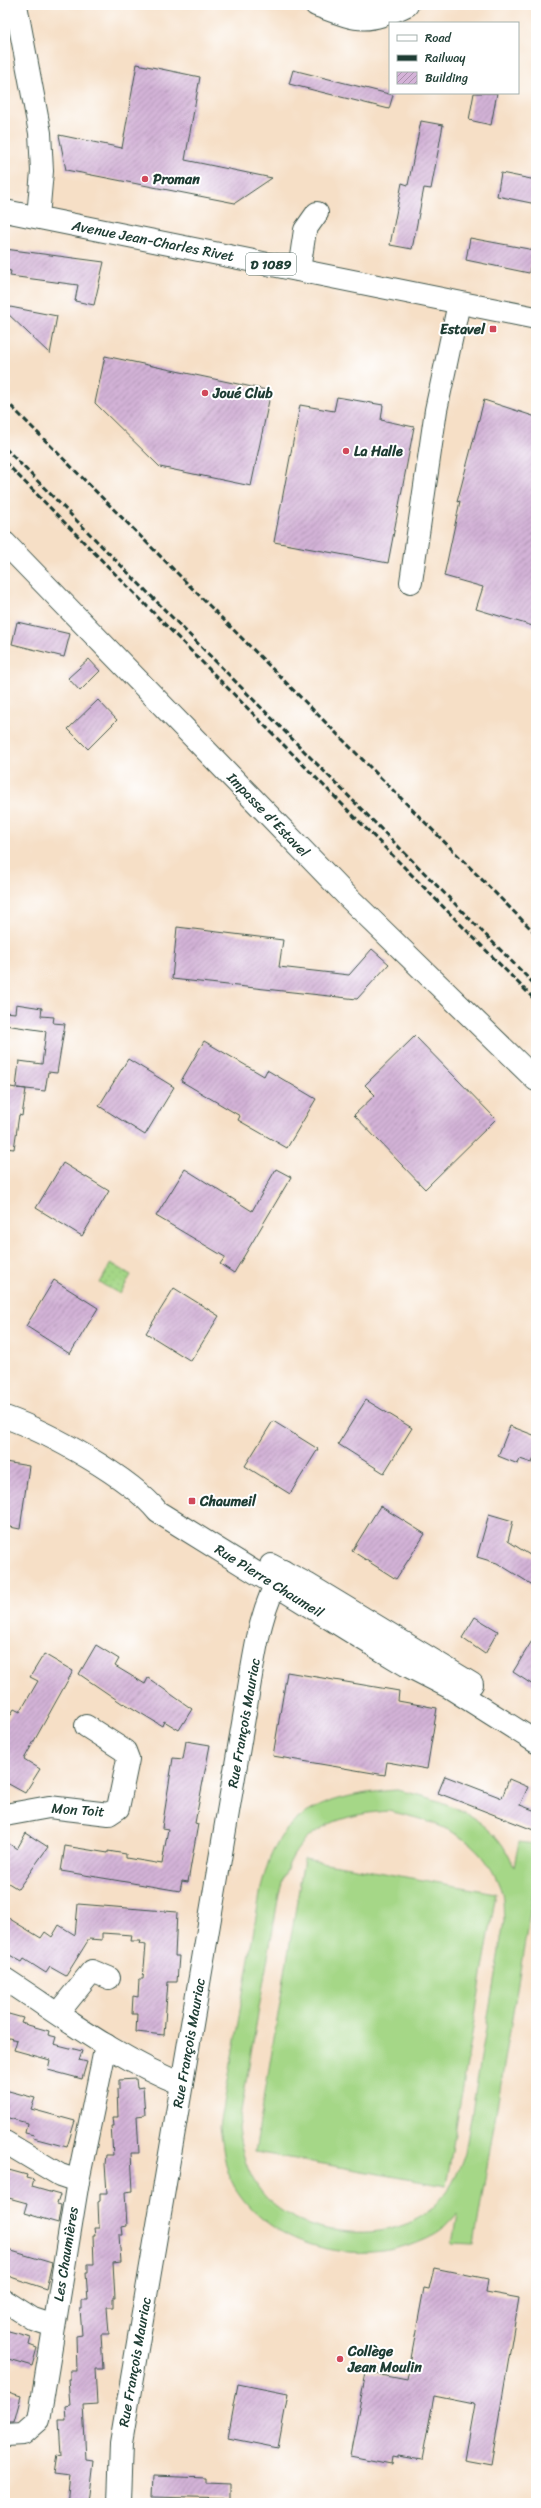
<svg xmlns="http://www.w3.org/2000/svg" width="541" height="2508" viewBox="0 0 541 2508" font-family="Sriracha,sans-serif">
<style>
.grass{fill:#a5d787;stroke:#628a5e;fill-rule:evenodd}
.park{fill:url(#park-dots);stroke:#628a5e}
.building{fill:url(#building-hatch)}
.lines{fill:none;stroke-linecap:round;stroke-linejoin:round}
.minor-casing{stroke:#3f554a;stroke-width:24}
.major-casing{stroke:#3f554a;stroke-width:24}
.minor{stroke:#fff;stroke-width:22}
.major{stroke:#fff;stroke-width:22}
.rail{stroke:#1f3d34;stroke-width:3;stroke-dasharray:6 3;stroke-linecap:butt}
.poi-dot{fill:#d1495b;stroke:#fff;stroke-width:1.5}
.labels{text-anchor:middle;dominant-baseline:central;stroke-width:4;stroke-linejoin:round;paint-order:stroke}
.shield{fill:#fff;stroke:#627771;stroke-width:1}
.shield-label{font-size:13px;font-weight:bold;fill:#1f3d34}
.poi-label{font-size:14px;font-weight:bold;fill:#1f3d34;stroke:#fff;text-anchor:start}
.street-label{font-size:14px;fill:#1f3d34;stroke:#fff}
</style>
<defs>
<pattern id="park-dots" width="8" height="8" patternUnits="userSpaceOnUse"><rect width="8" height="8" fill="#a5d787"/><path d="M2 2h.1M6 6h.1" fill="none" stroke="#8eb975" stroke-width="1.8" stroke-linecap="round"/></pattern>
<pattern id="building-hatch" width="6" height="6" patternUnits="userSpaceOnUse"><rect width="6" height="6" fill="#d3b2d7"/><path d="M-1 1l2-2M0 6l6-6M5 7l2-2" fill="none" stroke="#ab92af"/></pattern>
</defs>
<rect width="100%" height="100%" fill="#fff"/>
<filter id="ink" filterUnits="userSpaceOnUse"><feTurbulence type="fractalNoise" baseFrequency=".025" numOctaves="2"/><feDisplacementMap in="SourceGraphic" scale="8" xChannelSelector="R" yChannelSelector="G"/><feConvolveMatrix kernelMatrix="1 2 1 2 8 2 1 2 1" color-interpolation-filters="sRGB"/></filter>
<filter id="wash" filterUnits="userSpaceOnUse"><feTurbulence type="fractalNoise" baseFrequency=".012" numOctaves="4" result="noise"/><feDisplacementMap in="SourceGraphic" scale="16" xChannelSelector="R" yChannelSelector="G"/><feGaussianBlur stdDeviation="0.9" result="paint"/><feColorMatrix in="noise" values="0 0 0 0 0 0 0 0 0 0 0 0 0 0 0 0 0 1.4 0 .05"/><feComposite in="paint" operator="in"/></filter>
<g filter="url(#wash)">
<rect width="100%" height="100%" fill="#f6dfc6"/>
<g class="grass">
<path d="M397,1790C435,1798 471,1809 498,1839C505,1847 509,1857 514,1866L519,1842L536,1844V1876L474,2244L452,2243L457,2213C452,2218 447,2224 442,2229C433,2236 420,2241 409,2245C347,2265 268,2244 234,2186C224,2168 223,2146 220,2127L261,1888C264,1877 267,1864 272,1853C293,1803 349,1793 397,1790ZM388,1811C439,1822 482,1836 501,1890C504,1899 503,1911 504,1921L465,2153C458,2175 449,2193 431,2209C391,2246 298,2237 264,2195C247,2175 242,2153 238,2128L279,1894C282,1884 284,1874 289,1864C307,1824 348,1814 388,1811Z"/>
<polygon points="304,1859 496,1893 446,2186 255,2152"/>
</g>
<polygon class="park" points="111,1263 131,1275 120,1294 100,1283"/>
<g id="blocks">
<g class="building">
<polygon points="137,64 200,77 185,160 272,178 235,203 66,170 59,135 122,148"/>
<polygon points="293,70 393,95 389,109 289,84"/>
<polygon points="474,93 497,93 491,125 469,120"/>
<polygon points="421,121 443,125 431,189 424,188 412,249 390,245 402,183 408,185"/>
<polygon points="501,173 536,180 536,204 497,196"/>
<polygon points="470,238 534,250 529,273 466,260"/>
<polygon points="5,249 104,262 94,305 75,301 78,285 10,276 11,271 5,270"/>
<polygon points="5,306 57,316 50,354 5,311"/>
<polygon points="105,356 271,391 251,486 160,467 95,403"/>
<polygon points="337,397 383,405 381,420 414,427 388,563 274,542 300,405 334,411"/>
<polygon points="484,400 536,417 536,509 533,521 536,522 536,627 476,609 483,587 444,576 460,501 457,502"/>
<polygon points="17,622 70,634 64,657 12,644"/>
<polygon points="89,659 100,671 80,691 68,678"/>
<polygon points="98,700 117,720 88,749 68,729"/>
<polygon points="177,927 283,940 279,967 349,975 372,949 389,964 357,999 172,979"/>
<polygon points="16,1004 42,1008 41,1016 54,1017 53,1023 65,1024 57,1073 48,1072 45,1091 17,1088 26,1089 22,1116 19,1115 14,1149 5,1148 5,1086 16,1088 19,1061 42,1064 46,1031 5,1025 5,1012 15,1013"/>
<polygon points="415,1036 496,1119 425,1189 354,1115 375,1095 365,1085"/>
<polygon points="204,1041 264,1076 267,1070 316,1099 287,1148 238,1120 240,1116 181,1081"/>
<polygon points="128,1059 174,1087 145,1135 99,1106"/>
<polygon points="63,1163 109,1191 82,1236 36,1208"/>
<polygon points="185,1169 252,1211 276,1169 291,1177 234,1273 220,1264 225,1257 156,1216"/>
<polygon points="54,1280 98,1308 70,1354 26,1326"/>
<polygon points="174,1288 219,1316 191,1361 146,1333"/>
<polygon points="366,1400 412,1428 384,1473 338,1444"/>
<polygon points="273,1421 318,1449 290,1494 245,1466"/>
<polygon points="510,1426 536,1436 536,1453 532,1463 520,1459 518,1464 498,1456"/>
<polygon points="5,1462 29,1466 20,1529 5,1526"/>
<polygon points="380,1506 425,1534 396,1579 352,1551"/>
<polygon points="489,1514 513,1521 508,1541 536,1559 536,1587 497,1563 477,1557"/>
<polygon points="475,1617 498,1631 485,1654 462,1638"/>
<polygon points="536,1634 536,1687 513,1672"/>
<polygon points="96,1645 119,1659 115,1666 145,1684 148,1678 192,1709 179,1730 164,1721 162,1726 124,1703 123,1704 79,1674"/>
<polygon points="44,1654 73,1671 24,1759 40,1769 25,1793 5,1782 5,1724 14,1709 20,1712 38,1681 30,1677"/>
<polygon points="287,1672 399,1691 398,1701 437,1708 427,1769 387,1762 385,1775 273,1756"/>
<polygon points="186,1741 210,1745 195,1823 198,1824 188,1882 182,1881 180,1891 61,1871 65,1846 108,1853 108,1851 126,1854 126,1858 162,1864 168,1829 162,1828 173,1758 183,1759"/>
<polygon points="445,1776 502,1798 509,1779 528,1787 520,1805 536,1811 536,1831 438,1793"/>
<polygon points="26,1833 48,1847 18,1889 5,1881 5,1841 17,1849"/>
<polygon points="78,1904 177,1912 175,1956 179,1956 177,1982 168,1982 164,2035 136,2032 137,2014 132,2014 133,1996 138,1997 139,1979 143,1979 146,1945 139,1944 140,1941 131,1941 132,1935 102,1933 102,1940 89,1939 66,1976 50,1967 46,1973 24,1959 22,1962 6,1953 10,1946 5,1942 5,1916 41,1938 45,1932 52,1937 59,1925 75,1935"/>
<polygon points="5,2013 23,2018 21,2023 49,2031 48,2035 56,2037 54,2044 82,2051 79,2060 87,2062 82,2079 48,2070 50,2060 14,2050 17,2040 5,2037"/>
<polygon points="136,2079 137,2088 143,2087 145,2115 137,2116 139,2153 131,2153 133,2191 125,2192 127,2226 122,2227 123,2235 119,2235 121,2262 113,2263 115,2298 113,2298 113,2307 107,2307 109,2334 101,2334 103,2369 95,2369 97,2404 83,2405 86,2459 93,2460 88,2503 67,2503 70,2476 54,2474 57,2455 61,2456 59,2420 66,2420 65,2406 70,2405 68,2379 70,2379 70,2371 77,2371 76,2336 82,2335 80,2309 82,2309 82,2300 88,2300 86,2273 88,2273 88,2264 94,2264 93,2236 95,2236 94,2228 99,2228 98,2202 100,2201 100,2193 107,2193 105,2164 106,2155 113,2155 111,2126 113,2126 112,2117 118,2117 117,2089 119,2089 119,2080"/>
<polygon points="5,2090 35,2098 31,2109 75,2121 67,2147 33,2138 34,2135 25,2133 27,2123 5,2117"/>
<polygon points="5,2169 27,2175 26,2178 34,2180 32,2187 60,2195 57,2204 61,2205 58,2223 24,2213 27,2203 5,2197"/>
<polygon points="5,2249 52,2263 46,2289 5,2275"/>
<polygon points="434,2268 488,2279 486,2292 519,2298 491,2465 464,2460 474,2404 434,2396 422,2460 397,2456 397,2458 392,2457 391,2464 350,2456 366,2372 407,2380 424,2288 429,2289"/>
<polygon points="5,2330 31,2337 29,2345 37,2348 32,2366 5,2358"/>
<polygon points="238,2384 288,2394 278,2448 228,2438"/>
<polygon points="5,2391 21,2396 14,2422 5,2422"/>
<polygon points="153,2476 206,2478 206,2483 229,2484 229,2499 152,2497"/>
</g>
</g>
</g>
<g filter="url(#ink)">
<use href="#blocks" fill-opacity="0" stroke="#3f554a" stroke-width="1"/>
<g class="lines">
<g class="minor-casing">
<g id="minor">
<polyline points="16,5 40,133 42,171 38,217"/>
<path d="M316,5C357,20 365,26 407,5"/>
<polyline points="299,270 305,230 317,213"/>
<polyline points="5,543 349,898 536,1080"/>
<polyline points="411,582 436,410 459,303"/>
<path d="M5,1417C48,1432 130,1477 158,1512L361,1638L406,1665L449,1687L536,1742"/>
<polyline points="271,1565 307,1584 472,1684"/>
<polyline points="5,1815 49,1807 109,1814 118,1808 128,1759 125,1751 86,1726"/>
<path d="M5,1979C62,2016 118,2059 182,2084"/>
<polyline points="58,2013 92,1971 109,1978"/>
<polyline points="5,2142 60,2175 78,2181"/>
<polyline points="5,2301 33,2319 54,2326"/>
<polyline points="5,2435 23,2434 39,2420 78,2181 106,2045"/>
<path d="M119,2503L121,2443L248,1694C255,1652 260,1608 283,1571"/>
</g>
</g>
<g class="major-casing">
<polyline id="major" points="5,211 536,318"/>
</g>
<use href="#minor" class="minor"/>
<use href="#major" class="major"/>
<g class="rail">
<polyline points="5,400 536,934"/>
<polyline points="5,448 536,986"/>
<polyline points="5,462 536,1001"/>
</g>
</g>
</g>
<g class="poi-dot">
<circle cx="145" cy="179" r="4"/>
<rect x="489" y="325" width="8" height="8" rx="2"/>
<circle cx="205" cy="393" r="4"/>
<circle cx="346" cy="451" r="4"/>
<rect x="188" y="1497" width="8" height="8" rx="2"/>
<circle cx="340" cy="2359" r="4"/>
</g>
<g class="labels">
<rect class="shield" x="246" y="253" width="50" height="22" rx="3"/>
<g class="shield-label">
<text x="271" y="264">D 1089</text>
</g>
<g class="poi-label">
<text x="153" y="179">Proman</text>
<text x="485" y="329" text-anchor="end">Estavel</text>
<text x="213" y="393">Joué Club</text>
<text x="354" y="451">La Halle</text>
<text x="200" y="1501">Chaumeil</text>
<text x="348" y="2351">Collège<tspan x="348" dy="16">Jean Moulin</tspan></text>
</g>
<g class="street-label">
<text transform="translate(153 241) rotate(11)">Avenue Jean-Charles Rivet</text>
<text transform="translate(268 815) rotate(46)">Impasse d'Estavel</text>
<text transform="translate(269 1581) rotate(32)">Rue Pierre Chaumeil</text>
<text transform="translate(244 1723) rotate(-80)">Rue François Mauriac</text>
<text transform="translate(78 1810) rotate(4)">Mon Toit</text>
<text transform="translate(189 2043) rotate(-80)">Rue François Mauriac</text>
<text transform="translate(66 2254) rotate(-81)">Les Chaumières</text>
<text transform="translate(135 2362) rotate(-80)">Rue François Mauriac</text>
</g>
</g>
<rect width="541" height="2508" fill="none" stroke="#fff" stroke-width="20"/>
<rect x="389" y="22" width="130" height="72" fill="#ffffff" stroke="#a5b1ae"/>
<rect x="397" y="35" width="20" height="6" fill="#ffffff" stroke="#a5b1ae"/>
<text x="425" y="42" font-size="12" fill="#1f3d34">Road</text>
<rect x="397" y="55" width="20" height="6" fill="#1f3d34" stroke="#a5b1ae"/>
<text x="425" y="62" font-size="12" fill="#1f3d34">Railway</text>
<rect x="397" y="72" width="20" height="12" fill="url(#building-hatch)" stroke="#a5b1ae"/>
<text x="425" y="82" font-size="12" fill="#1f3d34">Building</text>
</svg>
